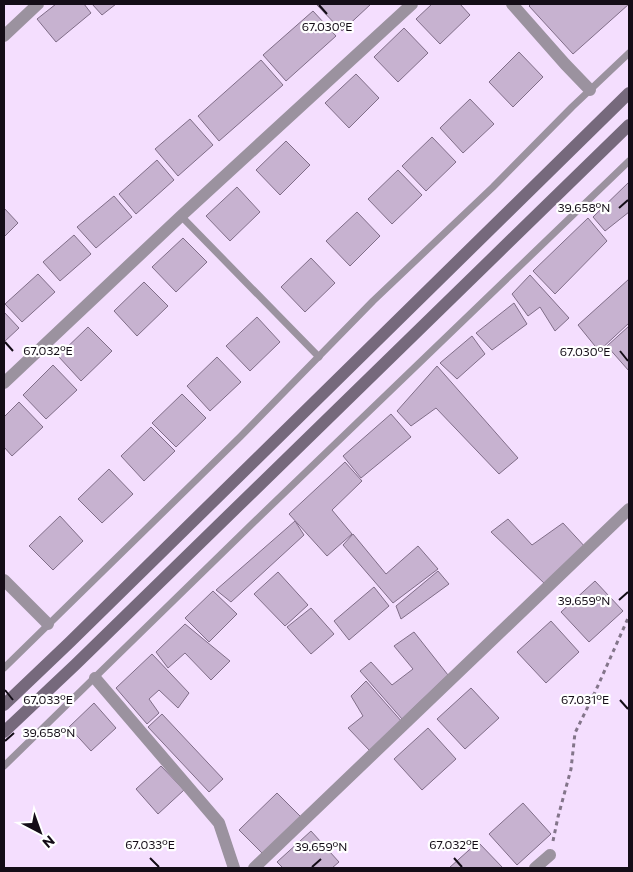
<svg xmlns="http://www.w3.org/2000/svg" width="633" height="872" viewBox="0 0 633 872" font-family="Commissioner,sans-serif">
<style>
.building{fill:#c7b2d0;stroke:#806d88}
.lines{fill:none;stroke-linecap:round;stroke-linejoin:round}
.path{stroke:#83758a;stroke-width:3;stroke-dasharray:4 4;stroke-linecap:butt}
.lane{stroke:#9b929f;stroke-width:7}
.street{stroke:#9b929f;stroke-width:12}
.secondary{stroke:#76697c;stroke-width:12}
.ticks{fill:none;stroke:#140d17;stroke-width:2}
.ticks-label{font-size:12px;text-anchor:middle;fill:#140d17;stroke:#fff;stroke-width:4.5;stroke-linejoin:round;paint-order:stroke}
</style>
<rect width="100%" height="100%" fill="#f4defe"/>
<g class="building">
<polygon points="56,4 84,4 91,13 56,42 37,19"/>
<polygon points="92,4 116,4 102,15"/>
<polygon points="316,4 371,4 342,31"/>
<polygon points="432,4 460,4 470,15 440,44 416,19"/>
<polygon points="531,4 629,4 573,54 529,6"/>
<polygon points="313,11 336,36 286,81 263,55"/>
<polygon points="404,28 428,53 398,82 374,57"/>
<polygon points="519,52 543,77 513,107 489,82"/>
<polygon points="261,60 283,85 219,141 198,116"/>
<polygon points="356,74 379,98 349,128 325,103"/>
<polygon points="470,99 494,124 463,153 440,128"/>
<polygon points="190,119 213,145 178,176 155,149"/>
<polygon points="432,137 456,162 426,191 402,166"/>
<polygon points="286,141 310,165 280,195 256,170"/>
<polygon points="157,160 174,180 136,214 119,194"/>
<polygon points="398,170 422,195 392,224 368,199"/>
<polygon points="629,182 629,212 605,231 593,217"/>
<polygon points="237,187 260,212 230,241 206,216"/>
<polygon points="114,196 132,217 96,248 77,227"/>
<polygon points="4,208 18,223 4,237"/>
<polygon points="357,212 380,236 350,266 326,241"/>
<polygon points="588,218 607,241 555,294 533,271"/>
<polygon points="74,235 91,254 60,281 43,262"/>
<polygon points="183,238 207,262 176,292 152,267"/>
<polygon points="311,258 335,283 305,312 281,287"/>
<polygon points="38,274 55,292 22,322 5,304"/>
<polygon points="530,275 569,318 555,331 540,307 528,316 512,294"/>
<polygon points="629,279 629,323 599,351 578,325"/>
<polygon points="144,282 168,306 137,336 114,311"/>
<polygon points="514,303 527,324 492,350 476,333"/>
<polygon points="4,312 19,328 4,342"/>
<polygon points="257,317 280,342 250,371 226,346"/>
<polygon points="629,326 629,371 607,346"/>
<polygon points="88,327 112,351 81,381 58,356"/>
<polygon points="472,336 485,354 457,379 440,363"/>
<polygon points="217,357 241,382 210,411 187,386"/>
<polygon points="53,365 77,390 46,419 23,395"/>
<polygon points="437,366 518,458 499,474 436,408 411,426 397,411"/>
<polygon points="182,394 206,418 176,447 152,423"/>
<polygon points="19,402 43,427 12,456 4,447 4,417"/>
<polygon points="391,414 411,437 361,478 343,456"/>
<polygon points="151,427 175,451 144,481 121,456"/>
<polygon points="345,462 362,481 332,510 352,534 327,556 289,514"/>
<polygon points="109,469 133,494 102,523 78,499"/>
<polygon points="60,516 83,541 53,570 29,546"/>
<polygon points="508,519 532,545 563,523 587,549 546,585 491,532"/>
<polygon points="295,521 304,535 231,602 216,590"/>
<polygon points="353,534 386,574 418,546 438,569 393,603 343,545"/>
<polygon points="438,571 449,584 401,619 396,606"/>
<polygon points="278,572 308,605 285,626 254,594"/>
<polygon points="595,581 623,611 589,642 561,612"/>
<polygon points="374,587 389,606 349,640 334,621"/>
<polygon points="213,591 237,614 209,642 185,618"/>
<polygon points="311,608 334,634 311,654 287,627"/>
<polygon points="551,621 579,652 546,683 517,652"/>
<polygon points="185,624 230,661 211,680 185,653 168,668 156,652"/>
<polygon points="414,632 448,675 402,719 360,671 371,662 392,685 413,669 394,646"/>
<polygon points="152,654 189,693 178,708 159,690 149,699 159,713 147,724 116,688"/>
<polygon points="366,681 403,723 370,751 348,728 363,716 351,696"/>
<polygon points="471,688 499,718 465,749 437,719"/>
<polygon points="94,703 116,728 91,751 69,727"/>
<polygon points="162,714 223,779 209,792 148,727"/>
<polygon points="428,728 456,759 422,790 394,759"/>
<polygon points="161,766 184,790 158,814 136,789"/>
<polygon points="277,793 301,817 263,854 239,830"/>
<polygon points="523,803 551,834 517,865 489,834"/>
<polygon points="311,831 339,862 332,868 283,868 277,862"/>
<polygon points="478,842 503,868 449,868"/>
</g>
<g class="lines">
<polyline class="path" points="553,841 558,817 571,769 575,733 596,690 629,616"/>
<g class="lane">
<polyline points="181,216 319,357"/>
<polyline points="4,668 240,437 373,301 493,187 572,107 629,53"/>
<polyline points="4,766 253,523 629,161"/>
</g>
<g class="street">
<polyline points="512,4 565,64 590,90"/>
<polyline points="4,36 38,4"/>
<polyline points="4,383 181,216 412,4"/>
<polyline points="4,580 48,624"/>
<polyline points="95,678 219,823 234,868"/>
<polyline points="254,868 629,509"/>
<polyline points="535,868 550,855"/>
</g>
<g class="secondary">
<polyline points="4,705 70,642 629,93"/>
<polyline points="4,732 75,665 629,125"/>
</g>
</g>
<path class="ticks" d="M319,5L327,14M619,208L628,200M5,342L13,351M620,351L628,361M619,600L628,592M5,690L13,700M620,700L628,709M5,741L14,733M150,858L159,867M454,858L462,867M312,867L321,859"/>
<g class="ticks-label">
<text x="327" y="31">67.030°E</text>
<text x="584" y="212">39.658°N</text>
<text x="48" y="355">67.032°E</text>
<text x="585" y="356">67.030°E</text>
<text x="584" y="605">39.659°N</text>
<text x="48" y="704">67.033°E</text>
<text x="585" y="704">67.031°E</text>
<text x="49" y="737">39.658°N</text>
<text x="150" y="849">67.033°E</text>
<text x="454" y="849">67.032°E</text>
<text x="321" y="851">39.659°N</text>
</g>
<rect width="633" height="872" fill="none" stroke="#140d17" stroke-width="10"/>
<g transform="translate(40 832) rotate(139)" stroke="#ffffff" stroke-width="4" paint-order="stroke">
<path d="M0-4L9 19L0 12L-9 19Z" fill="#140d17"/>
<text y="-8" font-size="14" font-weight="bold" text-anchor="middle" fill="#140d17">N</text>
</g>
</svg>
